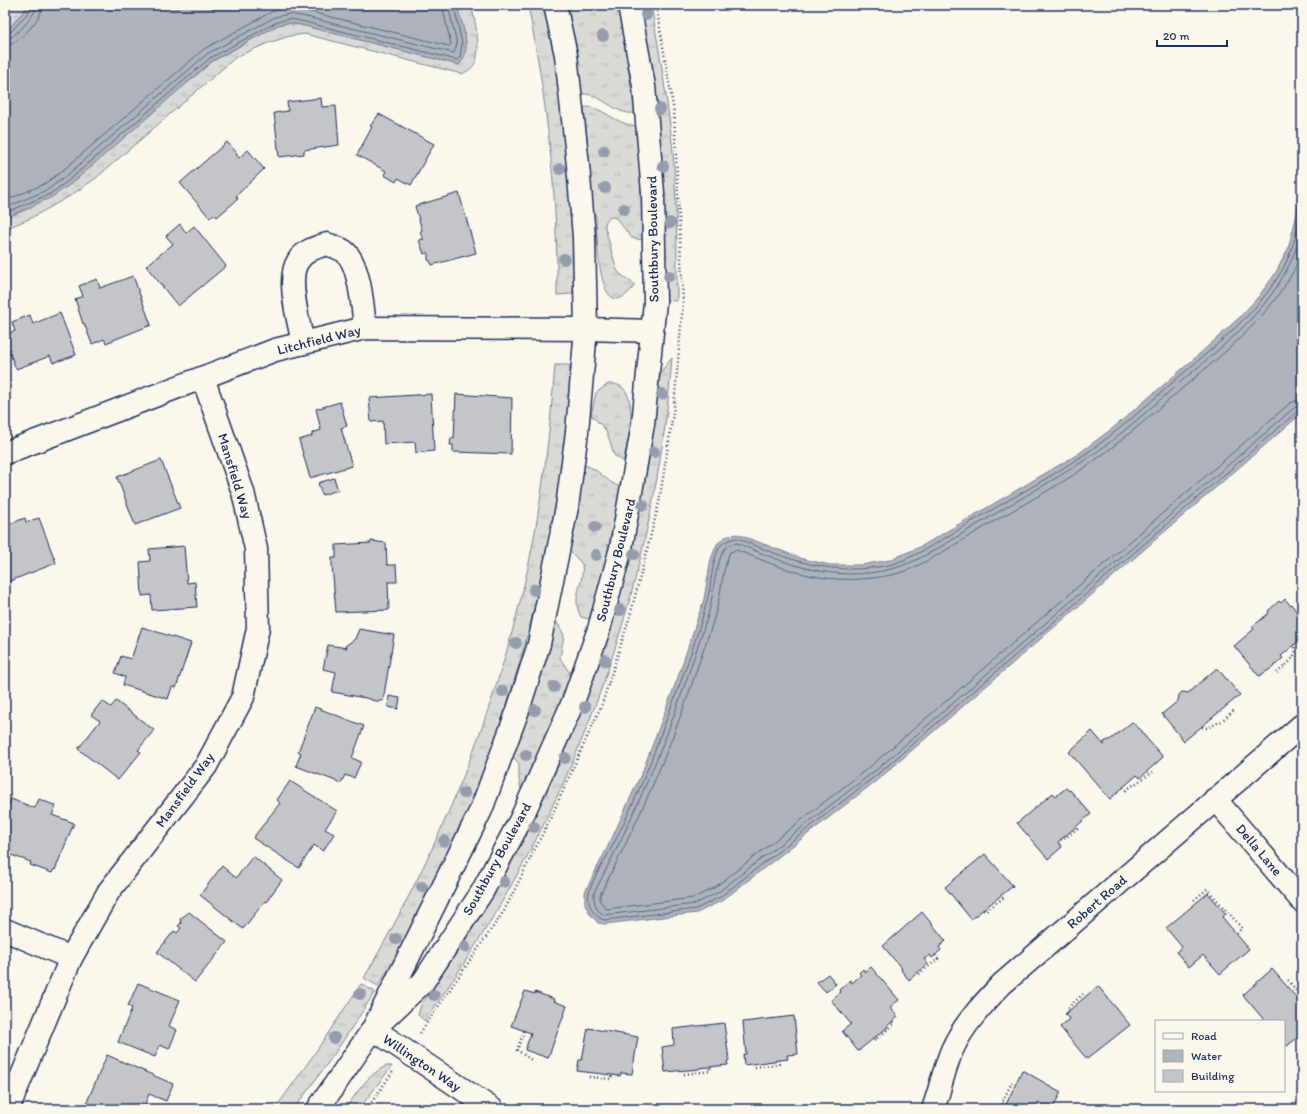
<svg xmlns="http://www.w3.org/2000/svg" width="1307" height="1114" viewBox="0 0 1307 1114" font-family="Itim,sans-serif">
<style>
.grass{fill:url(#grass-tufts);stroke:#7a849a}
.water{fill:#afb3bb;stroke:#747e96}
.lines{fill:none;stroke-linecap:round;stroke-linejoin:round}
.shore{stroke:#566483;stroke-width:1}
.building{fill:#c3c5c9;stroke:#1b2f5e}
.street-casing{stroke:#1b2f5e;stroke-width:25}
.path{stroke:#1b2f5e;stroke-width:2.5;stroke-dasharray:1 3;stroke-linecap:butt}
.street{stroke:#fbf7ec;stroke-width:22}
.tree{fill:#959cab}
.labels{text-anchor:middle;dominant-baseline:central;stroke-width:3;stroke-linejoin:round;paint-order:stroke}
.street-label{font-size:14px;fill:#1b2f5e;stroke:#fbf7ec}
</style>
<defs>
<pattern id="grass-tufts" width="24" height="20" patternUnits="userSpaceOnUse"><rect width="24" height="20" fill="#dadad7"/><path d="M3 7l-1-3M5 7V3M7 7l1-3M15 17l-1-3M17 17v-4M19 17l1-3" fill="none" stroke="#babbbb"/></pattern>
</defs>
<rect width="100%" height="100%" fill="#fbf7ec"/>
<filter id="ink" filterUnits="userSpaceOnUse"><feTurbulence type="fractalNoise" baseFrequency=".025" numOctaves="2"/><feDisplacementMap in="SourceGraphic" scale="8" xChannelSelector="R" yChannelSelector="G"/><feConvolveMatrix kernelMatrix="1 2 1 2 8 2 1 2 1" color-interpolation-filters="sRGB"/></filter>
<g filter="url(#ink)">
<g class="grass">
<polygon points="10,5 29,5 5,33 5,10"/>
<path d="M457,5H471C475,19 481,48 476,61C474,67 468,71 462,74L305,34L290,36L268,43L236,57L96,178L70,196L31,218L5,229V218L33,207L186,84L213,61L278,25L288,23L301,25L459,65L466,44Z"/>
<path d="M528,5H545C561,75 567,147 572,218C573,242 578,270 572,294L557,295C558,196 547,102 528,5Z"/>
<path d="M567,5H599L611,9L619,7L635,113C615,116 602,93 582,94Z"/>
<path d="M640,5H651C660,54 668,103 673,152C677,201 677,251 677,301L666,300L665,294Z"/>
<path d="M584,107C603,106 614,124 636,126L639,145L643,240L632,238L616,218L612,217C607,218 605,221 605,227L616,268L619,273L635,285C597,335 597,234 596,216L594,215Z"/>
<path d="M672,358C658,542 603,723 512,884C486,931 456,976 425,1021L418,1015L421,1005L469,935L506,871L546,793L573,731L589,686L635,533L648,464L658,382L663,369Z"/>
<path d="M555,365H569L570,370C572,416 563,465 555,510C526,674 467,845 378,986L364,978C439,850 496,713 528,568C542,501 550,433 555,365Z"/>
<path d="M608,384C643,380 629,442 623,461L614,455L610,441L605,429L591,415L596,393Z"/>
<path d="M584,465C599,468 606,483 621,487L603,574L589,619L581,617C570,596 585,585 582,564L572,553L569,552Z"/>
<polygon points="555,619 564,635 560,658 571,675 554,719 522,793 519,780 519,764 512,755"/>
<polygon points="361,984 375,992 335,1053 294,1109 275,1109 315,1053"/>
<path d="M386,1066H392L359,1109H345C357,1093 367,1075 386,1066Z"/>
</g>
<g class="water">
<path d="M29,5H457C461,23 474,50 459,65L301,25L288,23L278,25L212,61L71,184L52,197L5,218V33Z"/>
<polygon points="1302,162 1302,413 881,777 723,900 697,913 605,924 598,923 590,914 585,904 585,892 612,838 643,770 678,677 704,599 711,559 717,544 725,537 737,534 803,559 830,565 861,565 890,560 922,546 1078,454 1113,428 1195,358 1240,317 1259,296 1275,274 1288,249 1297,214"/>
</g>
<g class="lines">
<g class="shore">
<polyline points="5,35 10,33 31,9 32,5"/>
<path d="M5,40C14,39 37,14 37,5"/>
<path d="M5,46C18,45 43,17 43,5"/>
<polyline points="5,201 44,184 61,172 204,49 273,11 287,8 303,10 449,46 451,44 442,5"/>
<path d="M1302,201C1299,227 1293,254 1278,277C1255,314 1220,342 1187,370C1152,400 1118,433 1079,458C1046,480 1010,499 976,519C951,534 916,558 889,565C831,577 789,560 737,538C731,539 723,541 719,548C711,564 712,583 707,601C693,654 671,706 652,758C641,786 629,814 615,841C608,856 593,877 589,892C586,903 594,918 605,920L696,909L720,897L879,773L1298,411L1302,410"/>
<polyline points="5,208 47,190 65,177 207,54 275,17 289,14 302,16 454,53 457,44 448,5"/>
<polyline points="5,213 50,194 68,181 210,58 277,22 289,19 301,21 457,60 460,57 462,44 454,5"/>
<path d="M1302,229C1285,298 1236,335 1184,379C1151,407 1119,438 1082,462C1051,482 1017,500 985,520C957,536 921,562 891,569C835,583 788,565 737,543C732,544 727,545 724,550C714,567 714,595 708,615C690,669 673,723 650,775C633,816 614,855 594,893C594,903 596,912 605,915L695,904L717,893L876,770L1294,408L1302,405"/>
<path d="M1302,253C1280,307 1235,344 1192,380C1158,409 1124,440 1087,466C1054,489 1017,507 983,528C958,542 918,570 891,575C830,587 792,573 737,550L730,552C723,568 722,586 718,603C712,629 701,655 693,681C668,755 636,826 600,895V901L606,909L693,898L714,888L872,765L1290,403L1302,399"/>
</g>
</g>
<g class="building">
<polygon points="321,98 322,107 336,106 339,145 304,150 304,154 279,157 274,113 288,111 287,102"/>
<polygon points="379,114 434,144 411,185 398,178 396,182 384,175 386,171 357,155 372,127 370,126"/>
<polygon points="227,142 237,153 236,154 239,158 248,150 264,169 236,196 238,199 217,217 214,214 210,218 180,183"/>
<polygon points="459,193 476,253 432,265 430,261 428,260 428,252 424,254 419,240 424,239 422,237 420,232 422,230 415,206"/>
<polygon points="180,224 186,233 194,226 226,266 178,306 146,266 173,244 166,236"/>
<polygon points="133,276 151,325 106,343 104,339 92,344 84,323 83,324 75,299 83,296 79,286 97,279 100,288"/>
<polygon points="60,313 76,355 53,363 50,356 16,369 5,341 5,335 15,331 12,322 30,315 33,324"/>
<polygon points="431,394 434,451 416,453 415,442 384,444 383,421 371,422 369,398"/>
<polygon points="456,394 512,398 511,454 453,452 453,445 450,445 451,438 454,439"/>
<polygon points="340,402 347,426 341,428 352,466 310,478 299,440 312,436 312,433 321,430 316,409"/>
<polygon points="161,460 180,508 135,525 117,477"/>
<polygon points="334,478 338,490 322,495 318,483"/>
<polygon points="25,518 26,522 39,518 56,563 5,583 5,526"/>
<polygon points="371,541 386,543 387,565 396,565 397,582 388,582 389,610 336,612 332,565 332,558 336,558 336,545 371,543"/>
<polygon points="184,546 187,583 195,582 197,607 152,610 151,595 142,596 140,562 150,561 149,549"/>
<polygon points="1285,599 1290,605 1291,604 1302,619 1302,640 1299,641 1281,656 1283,658 1272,668 1259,676 1234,646 1254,629 1252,627 1269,613 1268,611 1279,601 1281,603"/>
<polygon points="142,627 191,643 176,688 172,687 168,699 123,685 125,677 115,673 121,656 131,659"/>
<polygon points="359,629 394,635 383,701 376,701 371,700 371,699 332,692 336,672 323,669 328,645 347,648 345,646 355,639"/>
<polygon points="1217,668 1240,695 1184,741 1162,714 1178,701 1179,695 1182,692 1188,693"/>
<polygon points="389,696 400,698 398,709 388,707"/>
<polygon points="102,701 111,707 116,701 154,730 138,750 141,752 118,780 78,749 100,721 91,715"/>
<polygon points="315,707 364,726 352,758 361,762 354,778 345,775 341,783 296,766 301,753 298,752"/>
<polygon points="1132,722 1142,731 1141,732 1163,757 1140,778 1137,775 1110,799 1069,752 1092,731 1104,745 1104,742 1111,739"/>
<polygon points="290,781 337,811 325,829 334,834 323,851 314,845 299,868 253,838 280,803 277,800"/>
<polygon points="1066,788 1069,791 1070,790 1091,814 1058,842 1062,847 1048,859 1017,823 1053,793 1056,796"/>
<polygon points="11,799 35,808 39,799 56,806 52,815 74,823 55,870 54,869 52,873 30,865 31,862 5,853 5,814"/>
<polygon points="985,854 1013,886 971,919 945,887"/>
<polygon points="253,856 282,880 268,899 269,899 267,902 265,901 243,929 200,895 222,866 236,878"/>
<polygon points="1208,893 1226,914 1222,917 1249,949 1220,974 1203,955 1189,967 1176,952 1182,947 1166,928"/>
<polygon points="189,912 227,942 195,982 157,952 174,931 177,933 181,928 178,926 181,923 180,919"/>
<polygon points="922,912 946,941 939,947 941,950 932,958 930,955 924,959 928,964 909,980 901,970 902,969 883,946"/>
<polygon points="871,967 899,1000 890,1007 898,1017 887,1026 888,1027 858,1051 842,1031 851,1024 831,1000 840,992 839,990 850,980 852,983 861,975 859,973 863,969 865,972"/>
<polygon points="1272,969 1302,1004 1302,1034 1287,1046 1284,1043 1284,1021 1265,1021 1243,995"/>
<polygon points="828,974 836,984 826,992 817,982"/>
<polygon points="138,983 180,1000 169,1026 177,1030 169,1049 160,1045 155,1057 118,1042 132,1008 128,1006"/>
<polygon points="1098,986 1130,1025 1087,1059 1060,1027 1069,1019 1065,1014"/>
<polygon points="525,991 535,994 535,992 554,999 553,1001 567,1006 548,1058 525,1050 531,1033 511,1026"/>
<polygon points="794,1016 798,1054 787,1055 788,1059 744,1065 743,1054 746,1054 743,1022"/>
<polygon points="724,1023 729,1060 727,1061 728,1065 699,1068 699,1069 665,1072 662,1047 674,1045 673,1029"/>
<polygon points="588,1028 638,1037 632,1074 621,1073 620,1076 577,1071 579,1060 582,1060"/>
<polygon points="107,1055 173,1084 166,1101 149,1094 143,1109 84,1109"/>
<polygon points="1022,1070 1061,1092 1052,1109 1004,1109"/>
</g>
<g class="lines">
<g class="street-casing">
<g id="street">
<path d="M303,343C299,323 286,278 298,261C304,251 316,247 327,244C332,246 339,248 344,251C360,263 363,309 365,328"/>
<polyline points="5,453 275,350 365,328 586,329 652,331"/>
<polyline points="1215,799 1302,901"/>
<polyline points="5,930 71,958"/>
<polyline points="383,1020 423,982 482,892 521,819 573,702 599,629 621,548 643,424 655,302 653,193 644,86 629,5"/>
<polyline points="373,1029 492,1109"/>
<polyline points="8,1109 71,958 109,891 206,766 243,697 258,628 256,549 243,492 203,378"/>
<polyline points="318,1109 373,1029 481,810 518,710 539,644 567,507 577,432 586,329 584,237 578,165 566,55 555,5"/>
<path d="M933,1109C940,1090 944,1069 952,1050C963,1025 983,1004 1002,984L1302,725"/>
</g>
</g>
<g class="path">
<path d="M1277,673C1285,665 1300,657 1294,644"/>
<polyline points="1202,727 1207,728 1222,721 1234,710"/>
<polyline points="1123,787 1126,790 1153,772"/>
<polyline points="1061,839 1063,840 1079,827"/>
<polyline points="1194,900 1207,889 1242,928 1236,934"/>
<polyline points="983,910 986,911 1004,897"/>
<polyline points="919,974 938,959 935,955"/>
<polyline points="1288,980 1302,998"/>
<polyline points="1301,1003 1302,1002"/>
<polyline points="1069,1011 1067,1009 1083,994"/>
<polyline points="524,1031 517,1050 533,1061"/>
<polyline points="420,1033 504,911 552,815 602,704 630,616 659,503 674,407 683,302 674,112 656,5"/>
<polyline points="874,1041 894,1024 892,1022"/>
<polyline points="755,1067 779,1064 779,1060"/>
<polyline points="684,1074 710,1071 710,1067"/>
<polyline points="589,1077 611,1079 612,1075"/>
<polyline points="1007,1105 1002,1103 1012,1082"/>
<polyline points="367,1109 394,1070"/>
</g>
<use href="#street" class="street"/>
</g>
<g class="tree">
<circle cx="646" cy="15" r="6"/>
<circle cx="603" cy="36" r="6"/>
<circle cx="660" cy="109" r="6"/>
<circle cx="604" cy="151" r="6"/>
<circle cx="663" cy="166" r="6"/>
<circle cx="560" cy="169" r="6"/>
<circle cx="605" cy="188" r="6"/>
<circle cx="624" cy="209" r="6"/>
<circle cx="670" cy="223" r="6"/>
<circle cx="564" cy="259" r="6"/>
<circle cx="669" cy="276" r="6"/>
<circle cx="662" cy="394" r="6"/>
<circle cx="654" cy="452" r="6"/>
<circle cx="643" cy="505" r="6"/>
<circle cx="595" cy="527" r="6"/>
<circle cx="634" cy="554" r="6"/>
<circle cx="596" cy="555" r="6"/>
<circle cx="534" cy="590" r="6"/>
<circle cx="620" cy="610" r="6"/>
<circle cx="516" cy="643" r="6"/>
<circle cx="605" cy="660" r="6"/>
<circle cx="554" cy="687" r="6"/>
<circle cx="503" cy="691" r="6"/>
<circle cx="585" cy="707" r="6"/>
<circle cx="535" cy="710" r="6"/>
<circle cx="526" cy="755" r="6"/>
<circle cx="565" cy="758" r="6"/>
<circle cx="464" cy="793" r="6"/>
<circle cx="534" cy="827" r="6"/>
<circle cx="444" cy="841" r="6"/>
<circle cx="504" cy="882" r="6"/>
<circle cx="422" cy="887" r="6"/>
<circle cx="396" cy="939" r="6"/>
<circle cx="465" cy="947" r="6"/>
<circle cx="360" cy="994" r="6"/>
<circle cx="434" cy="995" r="6"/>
<circle cx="334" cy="1038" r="6"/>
</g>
</g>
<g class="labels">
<g class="street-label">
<text transform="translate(653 239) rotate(-91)">Southbury Boulevard</text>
<text transform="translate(319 340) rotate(-14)">Litchfield Way</text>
<text transform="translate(235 476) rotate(73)">Mansfield Way</text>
<text transform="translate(616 560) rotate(-76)">Southbury Boulevard</text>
<text transform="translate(185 790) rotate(-54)">Mansfield Way</text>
<text transform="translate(1259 850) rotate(50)">Della Lane</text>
<text transform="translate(497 859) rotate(-61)">Southbury Boulevard</text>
<text transform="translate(1097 902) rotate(-41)">Robert Road</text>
<text transform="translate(422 1063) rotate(34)">Willington Way</text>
</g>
</g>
<rect width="1307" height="1114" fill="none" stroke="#fbf7ec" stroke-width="20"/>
<rect x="10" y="10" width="1287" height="1094" fill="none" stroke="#1b2f5e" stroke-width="1.5" filter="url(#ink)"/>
<rect x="1155" y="1020" width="130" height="72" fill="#fbf7ec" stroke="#a1a7b3"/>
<rect x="1163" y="1033" width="20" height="6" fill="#fbf7ec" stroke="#a1a7b3"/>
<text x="1191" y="1040" font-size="12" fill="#1b2f5e">Road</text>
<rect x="1163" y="1050" width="20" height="12" fill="#afb3bb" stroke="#a1a7b3"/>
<text x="1191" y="1060" font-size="12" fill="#1b2f5e">Water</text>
<rect x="1163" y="1070" width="20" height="12" fill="#c3c5c9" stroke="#a1a7b3"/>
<text x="1191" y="1080" font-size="12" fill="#1b2f5e">Building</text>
<path d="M1157 40v6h70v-6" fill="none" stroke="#1b2f5e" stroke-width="2"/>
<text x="1163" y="40" font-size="12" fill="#1b2f5e" stroke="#fbf7ec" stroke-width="3" paint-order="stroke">20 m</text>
</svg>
